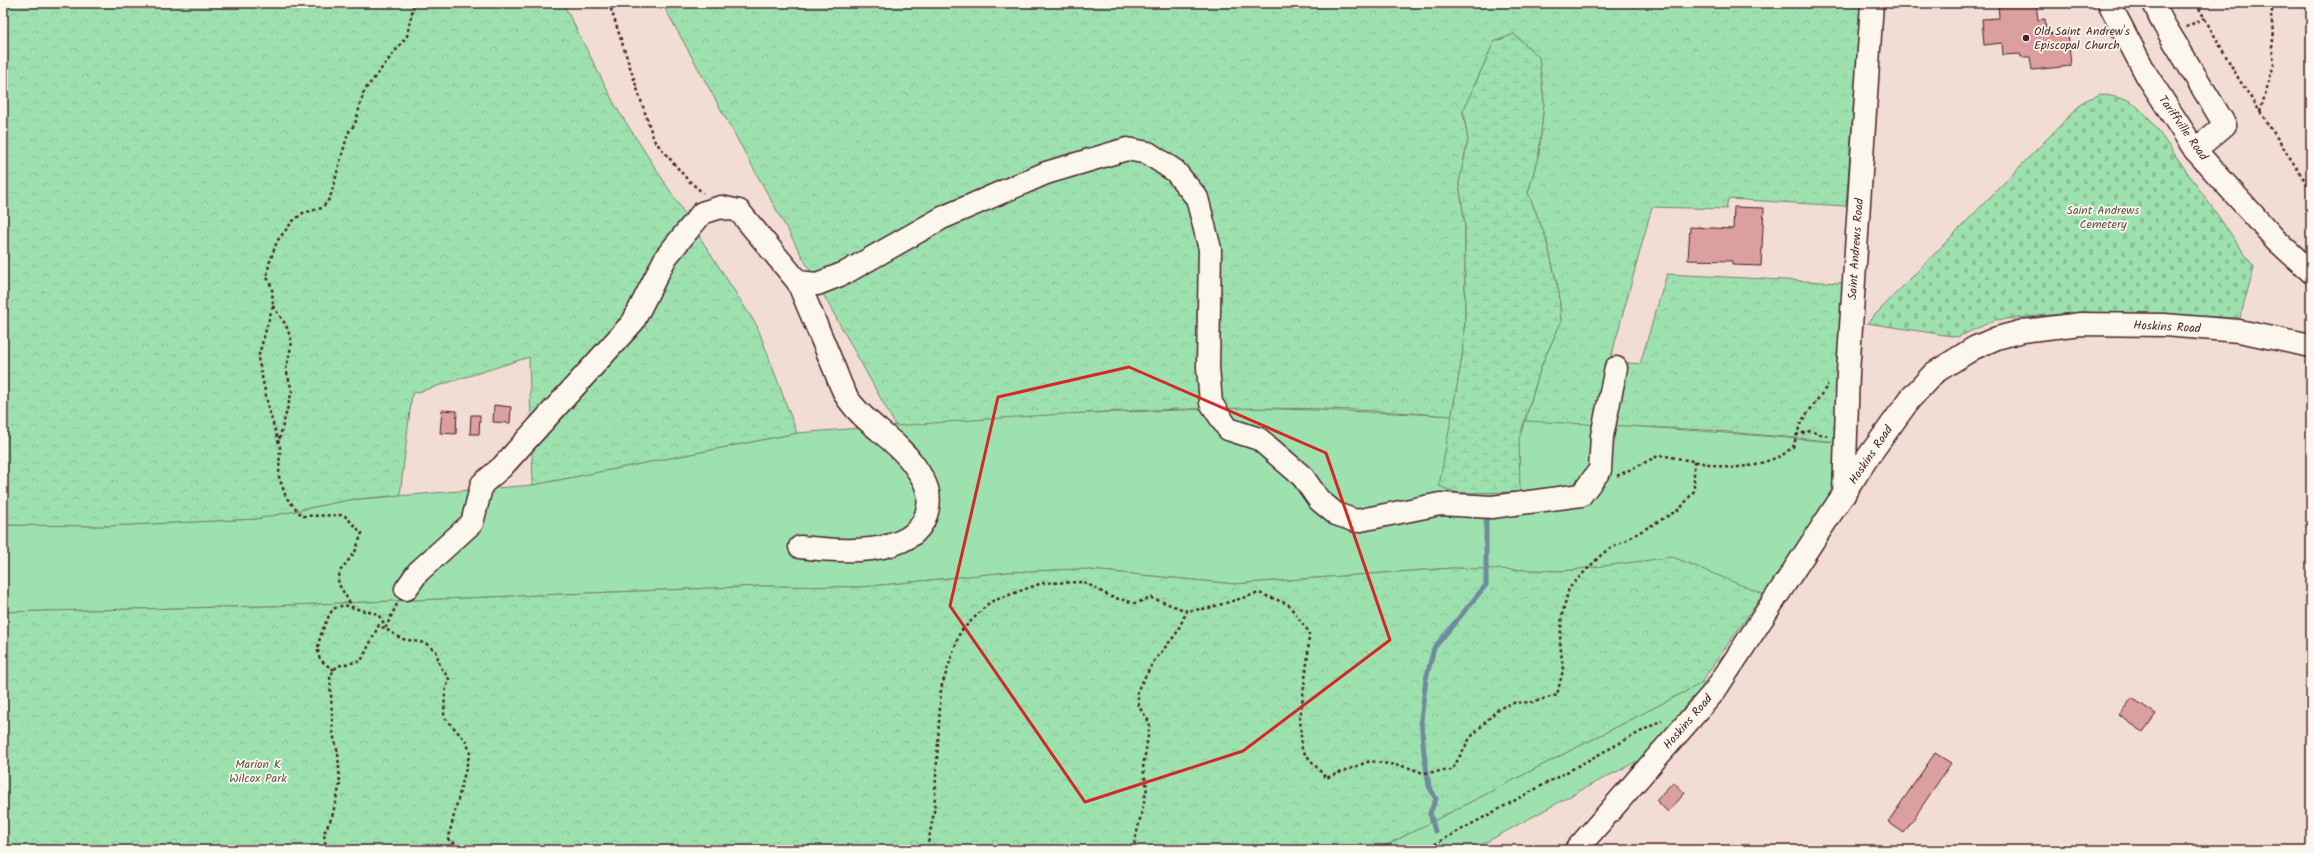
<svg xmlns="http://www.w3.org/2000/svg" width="2314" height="853" viewBox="0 0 2314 853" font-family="Kalam,sans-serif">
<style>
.grass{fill:#9de2ae;stroke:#74806c}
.forest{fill:url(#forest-crowns);stroke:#74806c}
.wetland{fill:url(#wetland-marsh);stroke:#74806c}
.cemetery{fill:url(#cemetery-stones);stroke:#74806c}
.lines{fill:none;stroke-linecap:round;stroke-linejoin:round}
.stream{stroke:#708a9e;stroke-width:5}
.building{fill:#dba09d;stroke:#4a1f2b}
.minor-casing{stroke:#4a1f2b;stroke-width:25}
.path{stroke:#4a1f2b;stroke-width:2.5;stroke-dasharray:3 3;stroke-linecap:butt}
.minor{stroke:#fbf7ec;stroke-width:22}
.marked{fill:none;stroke:#d62828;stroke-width:3;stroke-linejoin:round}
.poi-dot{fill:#4a1f2b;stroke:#fbf7ec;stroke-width:1.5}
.labels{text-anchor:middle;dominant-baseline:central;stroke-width:3.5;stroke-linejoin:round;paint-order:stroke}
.poi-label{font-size:12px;fill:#4a1f2b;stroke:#fbf7ec;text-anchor:start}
.street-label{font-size:12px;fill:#4a1f2b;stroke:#fbf7ec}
.park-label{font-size:12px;fill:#5f504c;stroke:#fbf7ec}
</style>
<defs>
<pattern id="forest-crowns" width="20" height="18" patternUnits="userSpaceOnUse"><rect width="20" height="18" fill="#9de2ae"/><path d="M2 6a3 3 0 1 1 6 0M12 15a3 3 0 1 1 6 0" fill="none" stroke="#89c196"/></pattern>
<pattern id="wetland-marsh" width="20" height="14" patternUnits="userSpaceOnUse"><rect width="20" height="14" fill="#9de2ae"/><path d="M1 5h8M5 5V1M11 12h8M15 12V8" fill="none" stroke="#89c196"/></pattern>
<pattern id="cemetery-stones" width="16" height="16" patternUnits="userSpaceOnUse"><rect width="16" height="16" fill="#9de2ae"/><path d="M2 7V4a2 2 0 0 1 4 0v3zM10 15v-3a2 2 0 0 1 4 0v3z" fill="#89c196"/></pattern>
</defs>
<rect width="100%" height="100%" fill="#f1ddd4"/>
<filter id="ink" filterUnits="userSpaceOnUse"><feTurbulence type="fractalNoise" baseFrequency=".025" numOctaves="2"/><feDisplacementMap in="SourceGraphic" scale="8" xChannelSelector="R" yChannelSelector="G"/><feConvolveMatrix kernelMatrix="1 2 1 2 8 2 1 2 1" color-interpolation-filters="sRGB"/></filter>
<g filter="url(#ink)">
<g class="grass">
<path d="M1244,408C1445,413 1645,425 1845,443L1844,495L1775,600L1673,558L1564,571L1452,568L1235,584L1080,569L1009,572L862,587L762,586L269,606L3,612V525L107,526L256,519L348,500L533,485L797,433L1029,415Z"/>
<polygon points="1729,669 1667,746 1583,789 1472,850 1377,850"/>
</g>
<g class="forest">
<polygon points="3,3 563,3 616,107 757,326 797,433 533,485 529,357 412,394 400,495 348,500 256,519 107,526 3,525"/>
<path d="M662,3H1861L1846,206L1728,199L1726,209L1652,207L1610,361L1640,364L1667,274L1843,283L1840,442L1706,430L1525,421L1542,364L1561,322L1559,293L1546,238L1528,193L1539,153L1544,102L1539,57L1514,34L1494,42L1463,111L1468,140L1459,183L1465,225V319L1462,358L1452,416C1267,400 1080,411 896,426Z"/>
<polygon points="1673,557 1763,594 1700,684 1377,850 3,850 3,612 269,606 762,586 862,587 1009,572 1080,569 1235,584 1452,568 1564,571"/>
</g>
<polygon class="wetland" points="1514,34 1539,57 1544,102 1539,153 1528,193 1546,238 1559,293 1561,322 1542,364 1519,439 1520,492 1458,493 1439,486 1462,358 1465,319 1465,225 1459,183 1468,140 1463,111 1494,42"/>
<polygon class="cemetery" points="2101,94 2130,100 2149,118 2254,267 2240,318 2082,312 1995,320 1958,337 1867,323 2084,101"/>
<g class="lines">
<polyline class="stream" points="1435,831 1430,813 1436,799 1429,786 1424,753 1421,720 1426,679 1434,648 1486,585 1486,517"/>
</g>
<g class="building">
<polygon points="1998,3 2036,3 2038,20 2045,19 2046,34 2068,32 2071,66 2032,70 2030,57 2021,57 2020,54 2003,55 2002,43 1984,45 1982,19 1999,18"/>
<polygon points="1734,207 1764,208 1761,266 1732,265 1732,261 1688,260 1690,227 1733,229"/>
<polygon points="494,405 511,407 510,423 493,422"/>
<polygon points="442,410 457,411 456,434 440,433"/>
<polygon points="471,415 480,415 479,434 470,434"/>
<polygon points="2132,698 2156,714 2143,732 2119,715"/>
<polygon points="1935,753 1951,763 1904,833 1888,822"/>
<polygon points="1673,782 1685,793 1668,812 1656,800"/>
</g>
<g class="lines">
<g class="minor-casing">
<g id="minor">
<polyline points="2109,3 2146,74 2195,150 2276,240 2311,272"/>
<polyline points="2154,3 2163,23 2225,125 2195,150"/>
<path d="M798,282C809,309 821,336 832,363C837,374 841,389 848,399C866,425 896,439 914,465C926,482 933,495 926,515C912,559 835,551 800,547"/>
<polyline points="1844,495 1848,373 1872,3"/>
<polyline points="406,589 418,572 472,523 482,484 502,467 633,322 666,257 702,213 721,207 739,211 798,282 817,284 845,273 942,218 1046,173 1127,149 1148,153 1175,171 1197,198 1210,249 1208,367 1211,403 1228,429 1259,439 1303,477 1319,500 1336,514 1356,521 1440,504 1492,507 1581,495 1600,470 1602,436 1616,368"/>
<polyline points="1576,850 1714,692 1868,457 1910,399 1934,373 1974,348 1997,338 2023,331 2081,324 2164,325 2239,331 2311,346"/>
</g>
</g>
<g class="path">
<polyline points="609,3 654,140 687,179 703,193"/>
<polyline points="2196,3 2240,81 2311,190"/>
<polyline points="2186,27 2204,18"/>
<polyline points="2260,112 2274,64 2272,48 2274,31 2271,19 2273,3"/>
<polyline points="273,306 286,325 292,342 286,369 292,391 279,440"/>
<polyline points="1796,435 1810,431 1827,436"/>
<polyline points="1617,476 1660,455 1730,468 1756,465 1781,456 1793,447 1801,422 1828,385"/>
<polyline points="397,604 386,627 378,614 353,608 338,583 340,571 355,552 362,533 344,515 302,516 286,497 279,477 280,447 269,410 258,358 273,305 272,288 267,277 269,264 277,241 293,221 303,213 322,208 330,198 348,133 355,124 364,91 407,36 414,3"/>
<path d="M334,670C330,667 324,664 321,660C312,649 326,620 333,609L344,605L353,608"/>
<polyline points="326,850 324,833 332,817 340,784 338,753 333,734 330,676 337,666 361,661 379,625 402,639 425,643 436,651 440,666 449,679 445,692 444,717 466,741 470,752 448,839 464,850"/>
<polyline points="922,850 927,849 934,812 941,688 960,632 990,602 1042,583 1084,582 1111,597 1135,603 1152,598 1187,611 1209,608 1259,593 1288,604 1309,632 1308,655 1300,719 1302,750 1326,778 1370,761 1407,767 1423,773 1452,770 1470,738 1498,709 1512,703 1533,702 1557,695 1563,670 1560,641 1562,615 1569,588 1603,553 1680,509 1694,491 1694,461"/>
<polyline points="1133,850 1147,788 1143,768 1150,723 1139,707 1137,691 1154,661 1176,634 1187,611"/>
<polyline points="1424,850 1662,720"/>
</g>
<use href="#minor" class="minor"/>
</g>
</g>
<path class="marked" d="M1129,367L1326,453L1390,640L1243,751L1085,802L950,606L998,397Z"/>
<circle class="poi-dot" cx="2026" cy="38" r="4"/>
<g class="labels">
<g class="poi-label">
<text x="2034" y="31">Old Saint Andrew's<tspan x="2034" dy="14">Episcopal Church</tspan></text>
</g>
<g class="street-label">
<text transform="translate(2183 128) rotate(55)">Tariffville Road</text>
<text transform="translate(1856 249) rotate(-86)">Saint Andrews Road</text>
<text transform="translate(2167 327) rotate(3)">Hoskins Road</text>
<text transform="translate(1871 455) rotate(-56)">Hoskins Road</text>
<text transform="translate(1688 722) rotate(-49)">Hoskins Road</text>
</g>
<g class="park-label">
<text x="2103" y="210">Saint Andrews<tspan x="2103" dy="14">Cemetery</tspan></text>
<text x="258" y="764">Marion K<tspan x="258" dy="14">Wilcox Park</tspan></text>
</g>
</g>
<rect width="2314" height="853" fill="none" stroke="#fbf7ec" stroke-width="16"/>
<rect x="8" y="8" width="2298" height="837" fill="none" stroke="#4a1f2b" stroke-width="1.5" filter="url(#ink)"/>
</svg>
